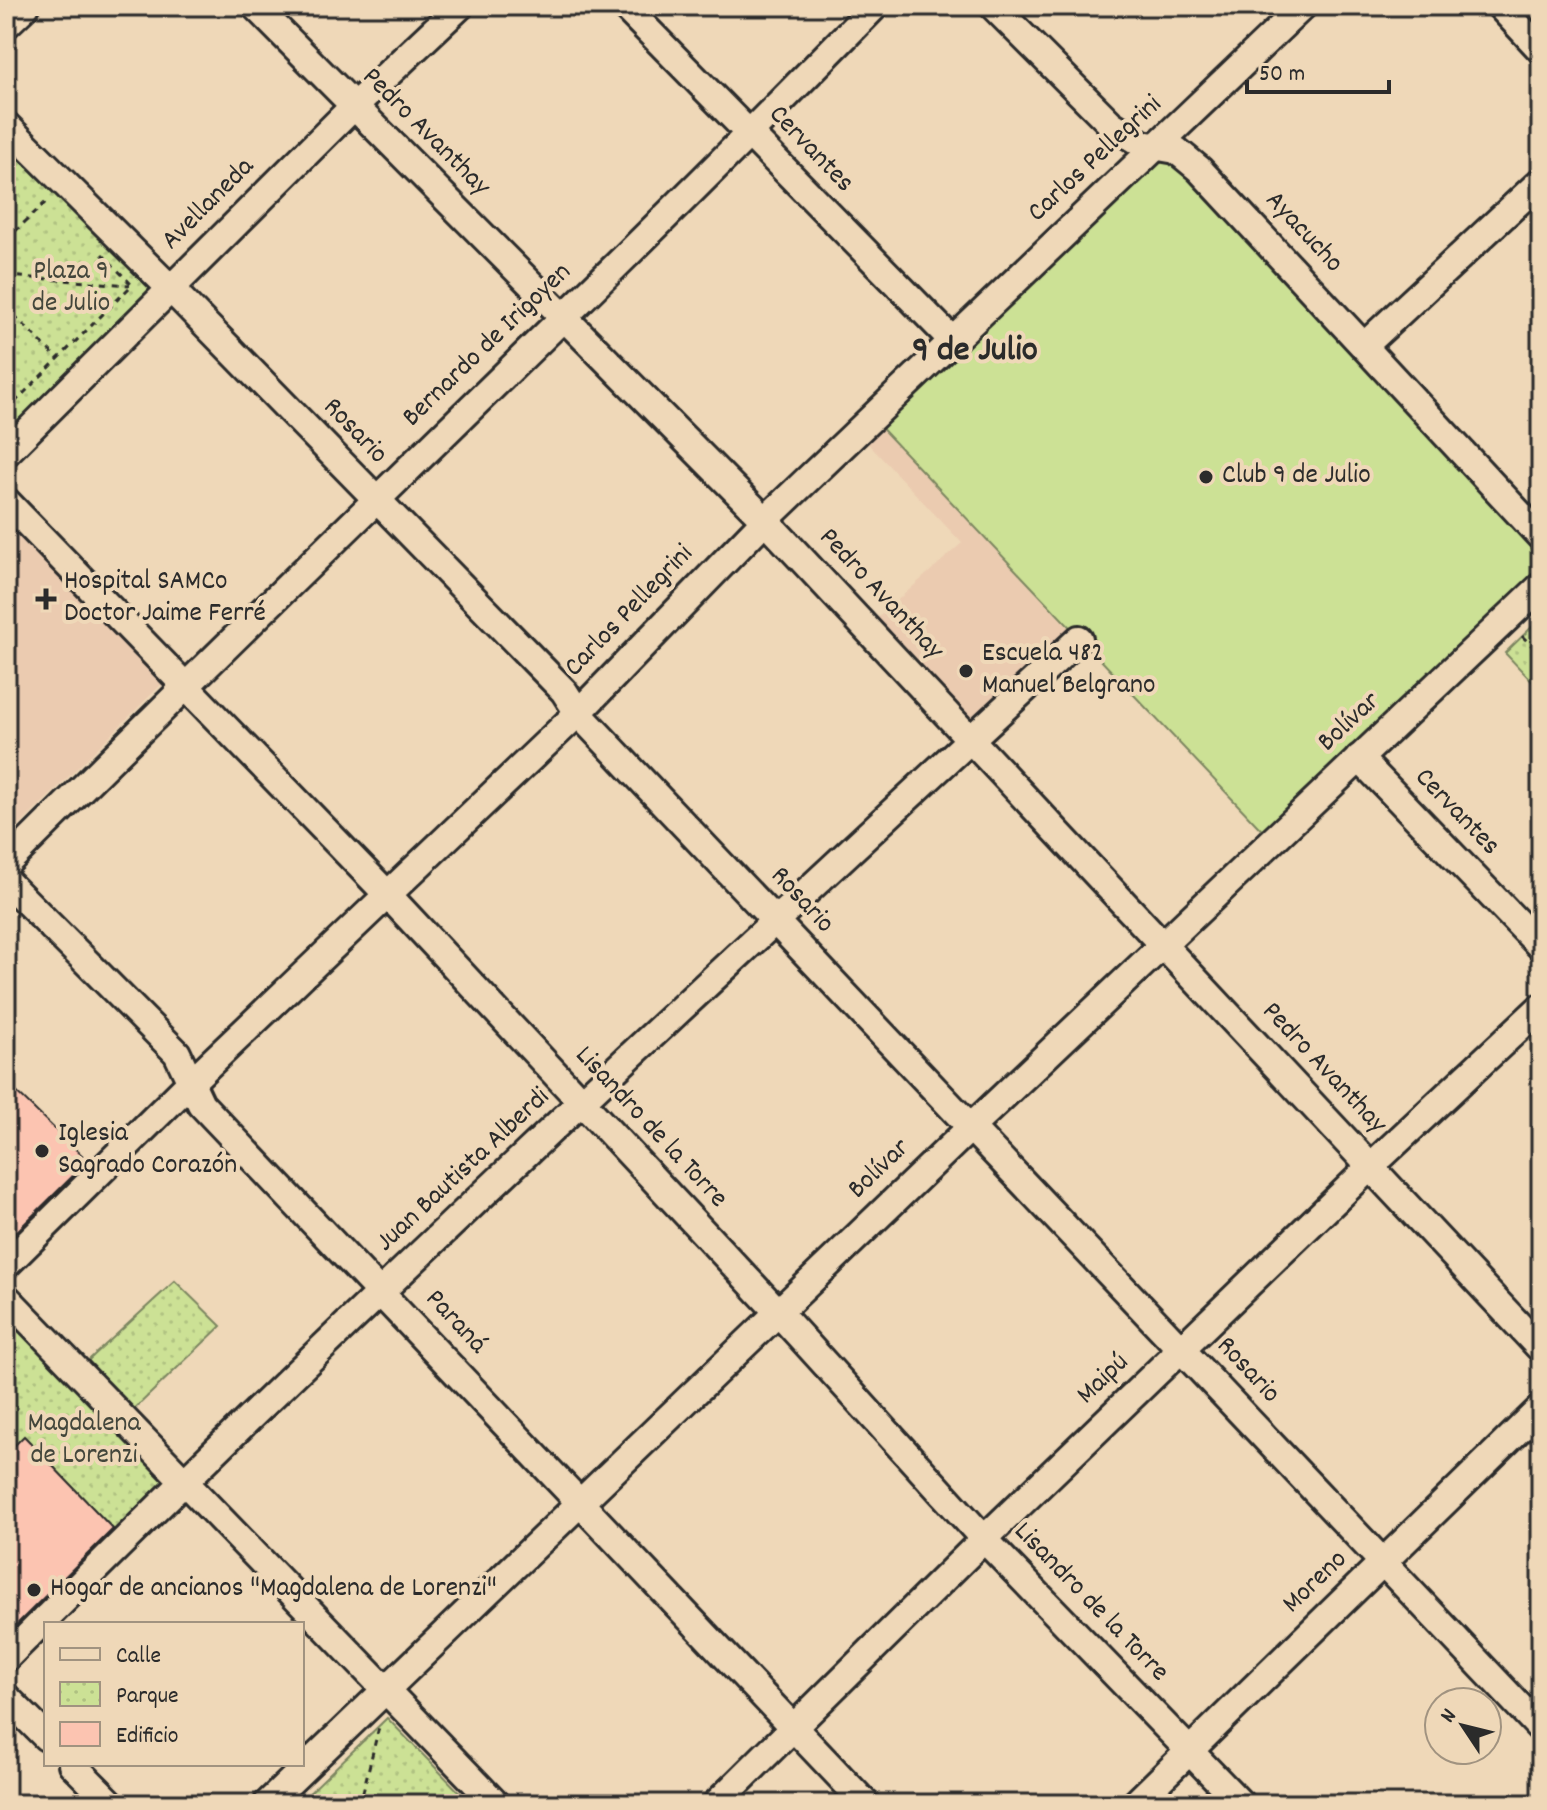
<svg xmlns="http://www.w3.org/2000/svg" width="1547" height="1810" viewBox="0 0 1547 1810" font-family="Dekko,sans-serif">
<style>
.built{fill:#ebcbb0}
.grass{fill:#cce195;stroke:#7c8660;stroke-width:2}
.park{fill:url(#park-dots);stroke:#7c8660;stroke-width:2}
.shadow{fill:#0003}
.building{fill:#fcc4b1;stroke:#2b2b2b;stroke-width:2}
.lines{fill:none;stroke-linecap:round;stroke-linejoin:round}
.minor-casing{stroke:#2b2b2b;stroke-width:32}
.path{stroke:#2b2b2b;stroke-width:3;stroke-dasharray:6 6;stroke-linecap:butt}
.minor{stroke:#efd8b8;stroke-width:26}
.poi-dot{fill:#2b2b2b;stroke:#efd8b8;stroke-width:3}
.labels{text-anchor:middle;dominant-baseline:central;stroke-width:8;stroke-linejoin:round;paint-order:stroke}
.street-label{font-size:28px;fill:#2b2b2b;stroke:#efd8b8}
.park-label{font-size:28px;fill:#43463b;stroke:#efd8b8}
.poi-label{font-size:28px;fill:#2b2b2b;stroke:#efd8b8;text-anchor:start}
.district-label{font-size:36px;font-weight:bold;fill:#2b2b2b;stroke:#efd8b8}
</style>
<defs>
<pattern id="park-dots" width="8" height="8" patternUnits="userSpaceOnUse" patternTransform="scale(2)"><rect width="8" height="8" fill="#cce195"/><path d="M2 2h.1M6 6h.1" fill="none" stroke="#afc181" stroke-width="1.8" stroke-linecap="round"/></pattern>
</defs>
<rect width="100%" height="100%" fill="#efd8b8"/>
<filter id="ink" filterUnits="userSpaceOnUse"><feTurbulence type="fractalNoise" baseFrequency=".0125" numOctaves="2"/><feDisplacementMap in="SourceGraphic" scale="16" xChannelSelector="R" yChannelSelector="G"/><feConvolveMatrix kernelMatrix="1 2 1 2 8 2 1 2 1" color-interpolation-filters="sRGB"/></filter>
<g filter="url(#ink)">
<g class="built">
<polygon points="871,417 1079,639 971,731 874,621 962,543 856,431"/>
<polygon points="6,518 166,680 6,839"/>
</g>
<polygon class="grass" points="1157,147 1364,346 1541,537 1541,586 1272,841 871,417"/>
<g class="park">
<polygon points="6,132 163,290 6,445"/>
<polygon points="1541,618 1541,691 1505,653"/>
<polygon points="175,1281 221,1326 128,1415 81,1367"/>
<polygon points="6,1304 176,1479 119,1535 25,1437 6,1454"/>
<polygon points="387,1718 471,1804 298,1804"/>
</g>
<g class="shadow">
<polygon points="6,1085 96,1172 6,1255"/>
<polygon points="24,1439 121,1539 6,1654 6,1457"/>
</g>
<g class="building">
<polygon points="6,1082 88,1161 6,1242"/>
<polygon points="24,1436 113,1529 6,1635 6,1454"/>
</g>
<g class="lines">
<g class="minor-casing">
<g id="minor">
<polyline points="255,6 765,520 1541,1349"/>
<polyline points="624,6 951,339"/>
<polyline points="993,6 1111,124 1142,144 1176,150 1199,169 1541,537"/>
<polyline points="1500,6 1541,50"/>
<polyline points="6,25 26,6"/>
<polyline points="6,125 171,289 564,691 578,713 1541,1729"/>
<polyline points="1364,346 1541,181"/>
<polyline points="6,453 353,107 460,6"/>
<polyline points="6,501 388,895 778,1312 984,1539 1241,1804"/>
<polyline points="1359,758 1541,947"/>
<path d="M6,864C294,576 591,297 875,6"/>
<polyline points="6,881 177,1053 201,1104 866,1804"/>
<polyline points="6,1265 190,1083 578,713 765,520 1303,6"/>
<polyline points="6,1297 496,1804"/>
<path d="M6,1658C354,1309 717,974 1079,639"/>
<polyline points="6,1697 46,1737"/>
<polyline points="72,1764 112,1804"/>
<polyline points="267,1804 971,1127 1541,586"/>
<polyline points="716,1804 984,1539 1370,1167 1541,1007"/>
<polyline points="1135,1804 1541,1408"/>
</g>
</g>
<g class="path">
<polyline points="6,240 48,200"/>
<polyline points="6,276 130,285"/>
<polyline points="6,307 57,358"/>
<polyline points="6,411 132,285 102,254"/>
<polyline points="1522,636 1531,645 1541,644"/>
<polyline points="360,1804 379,1727"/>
</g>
<use href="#minor" class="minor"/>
</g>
</g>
<g class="poi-dot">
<circle cx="1206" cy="477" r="8"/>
<path d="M42 587h8v8h8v8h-8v8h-8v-8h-8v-8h8z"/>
<circle cx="966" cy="671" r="8"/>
<circle cx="42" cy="1151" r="8"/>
<circle cx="34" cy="1590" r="8"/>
</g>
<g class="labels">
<g class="street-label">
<text transform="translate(425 133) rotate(45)">Pedro Avanthay</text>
<text transform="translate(810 150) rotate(46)">Cervantes</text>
<text transform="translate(1096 160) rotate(-43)">Carlos Pellegrini</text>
<text transform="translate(209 205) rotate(-45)">Avellaneda</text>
<text transform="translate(1303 233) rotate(47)">Ayacucho</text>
<text transform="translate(488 346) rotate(-44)">Bernardo de Irigoyen</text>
<text transform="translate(354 432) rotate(46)">Rosario</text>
<text transform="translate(880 595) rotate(47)">Pedro Avanthay</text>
<text transform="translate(630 612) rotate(-46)">Carlos Pellegrini</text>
<text transform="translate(1350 723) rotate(-43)">Bolívar</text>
<text transform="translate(1456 813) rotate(46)">Cervantes</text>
<text transform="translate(801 901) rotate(47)">Rosario</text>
<text transform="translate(1323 1069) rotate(47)">Pedro Avanthay</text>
<text transform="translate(650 1128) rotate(47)">Lisandro de la Torre</text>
<text transform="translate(880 1170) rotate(-44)">Bolívar</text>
<text transform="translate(464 1171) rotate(-43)">Juan Bautista Alberdi</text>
<text transform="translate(455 1323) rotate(47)">Paraná</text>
<text transform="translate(1247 1371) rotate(47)">Rosario</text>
<text transform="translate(1104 1380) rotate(-44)">Maipú</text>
<text transform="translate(1316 1583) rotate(-44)">Moreno</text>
<text transform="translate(1090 1603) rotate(46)">Lisandro de la Torre</text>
</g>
<g class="park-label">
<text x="71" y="273">Plaza 9<tspan x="71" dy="32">de Julio</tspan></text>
<text x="84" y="1425">Magdalena<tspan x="84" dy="32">de Lorenzi</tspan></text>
</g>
<g class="poi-label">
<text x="1222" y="477">Club 9 de Julio</text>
<text x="64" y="583">Hospital SAMCo<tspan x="64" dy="32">Doctor Jaime Ferré</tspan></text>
<text x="982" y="655">Escuela 482<tspan x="982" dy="32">Manuel Belgrano</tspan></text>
<text x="58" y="1135">Iglesia<tspan x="58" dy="32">Sagrado Corazón</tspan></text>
<text x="50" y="1590">Hogar de ancianos "Magdalena de Lorenzi"</text>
</g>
<g class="district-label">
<text x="975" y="352">9 de Julio</text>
</g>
</g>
<rect width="1547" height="1810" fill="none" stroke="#efd8b8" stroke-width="32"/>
<rect x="16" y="16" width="1515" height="1778" fill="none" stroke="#2b2b2b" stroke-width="3" filter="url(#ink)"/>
<rect x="44" y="1622" width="260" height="144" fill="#efd8b8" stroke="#a19380" stroke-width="2"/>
<rect x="60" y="1648" width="40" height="12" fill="#efd8b8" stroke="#a19380" stroke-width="2"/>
<text x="116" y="1662" font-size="24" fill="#2b2b2b">Calle</text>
<rect x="60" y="1682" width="40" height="24" fill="url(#park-dots)" stroke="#a19380" stroke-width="2"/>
<text x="116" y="1702" font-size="24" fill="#2b2b2b">Parque</text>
<rect x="60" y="1722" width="40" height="24" fill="#fcc4b1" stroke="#a19380" stroke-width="2"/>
<text x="116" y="1742" font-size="24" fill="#2b2b2b">Edificio</text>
<g transform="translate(1463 1726) rotate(305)"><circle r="38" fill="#efd8b8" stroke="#a19380" stroke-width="2"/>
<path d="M0-6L14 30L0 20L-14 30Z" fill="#2b2b2b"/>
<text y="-12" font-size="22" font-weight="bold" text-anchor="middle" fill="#2b2b2b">N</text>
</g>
<path d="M1247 80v12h142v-12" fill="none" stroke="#2b2b2b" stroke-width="4"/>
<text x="1259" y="80" font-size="24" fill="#2b2b2b" stroke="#efd8b8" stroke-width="6" paint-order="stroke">50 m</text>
</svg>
